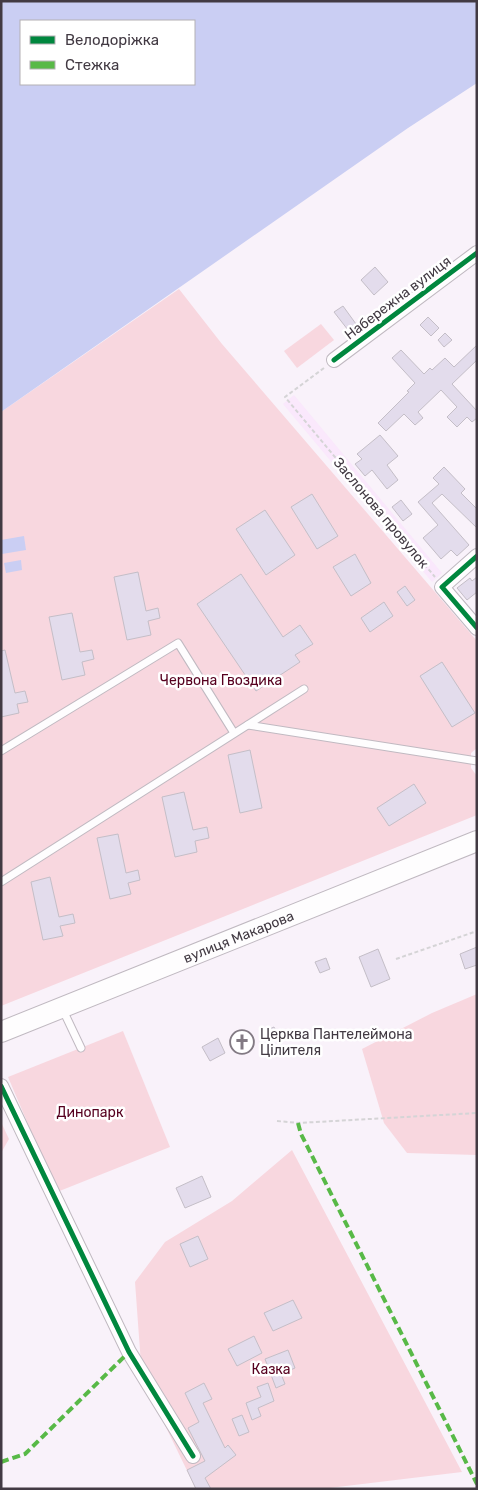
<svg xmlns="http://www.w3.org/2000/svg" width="478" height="1490" viewBox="0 0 478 1490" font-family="Rubik,sans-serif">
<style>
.built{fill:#fae8fc}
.green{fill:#f8d7df}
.water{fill:#cacef3;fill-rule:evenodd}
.building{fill:#e3dcec;stroke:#c4bec7}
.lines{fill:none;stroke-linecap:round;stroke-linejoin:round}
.lane-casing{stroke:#c0b9c1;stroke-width:9}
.street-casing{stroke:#c0b9c1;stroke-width:16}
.secondary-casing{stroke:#c0b9c1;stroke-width:22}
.path{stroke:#d5d4d6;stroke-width:2;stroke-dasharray:4 2.5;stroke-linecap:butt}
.lane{stroke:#fefdfe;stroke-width:7}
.street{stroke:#fefdfe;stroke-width:14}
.secondary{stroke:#fefdfe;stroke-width:20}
.quiet{stroke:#58b947;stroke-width:4;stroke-dasharray:8 4;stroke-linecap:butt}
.cycleway-casing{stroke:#fff;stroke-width:8}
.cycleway{stroke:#00873e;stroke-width:5}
.labels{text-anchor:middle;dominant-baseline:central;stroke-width:5;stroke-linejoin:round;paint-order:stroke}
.street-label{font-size:14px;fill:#423a43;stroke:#fff}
.park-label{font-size:14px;fill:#56001f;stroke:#fff}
.poi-label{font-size:14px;fill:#423a43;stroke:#fff;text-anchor:start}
</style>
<rect width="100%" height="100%" fill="#f9f2fa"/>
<polygon class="built" points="294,395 442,573 432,582 283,404"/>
<g class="green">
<polygon points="179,289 222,344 477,641 477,748 471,753 471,768 477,776 477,815 1,1006 1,412"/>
<polygon points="321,324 334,340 297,368 284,351"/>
<polygon points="477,994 477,1155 407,1153 384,1123 362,1049 432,1013"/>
<polygon points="123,1031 170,1147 57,1192 8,1077"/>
<polygon points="1,1122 9,1139 1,1153"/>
<polygon points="292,1150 462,1472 321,1489 196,1489 142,1378 135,1282 165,1242 232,1201"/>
</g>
<g class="water">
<path d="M1,1H477V83L408,128L1,412ZM21,21H194V84H21Z"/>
<polygon points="24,536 26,550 2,554 1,540"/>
<polygon points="21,560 22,570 6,573 4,563"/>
</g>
<g class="building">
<polygon points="375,267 388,282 374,295 361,280"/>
<polygon points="343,306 356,324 348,330 334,312"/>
<polygon points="428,317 439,328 431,336 420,325"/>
<polygon points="445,333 452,340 444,347 438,340"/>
<polygon points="477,345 477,360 452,384 477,411 477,418 472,422 467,417 457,427 447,417 457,407 441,390 418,412 423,418 415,425 404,414 386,431 378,423 409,392 407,391 415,383 392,358 401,350 424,374 430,368 432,370 445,358 454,367"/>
<polygon points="380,435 398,456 387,465 398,480 387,489 372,470 365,476 355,464 362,459 357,454"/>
<polygon points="444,467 465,489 461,493 477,509 477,528 442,494 432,503 469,545 457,556 451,550 441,559 423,538 438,525 418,502 439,484 433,478"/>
<polygon points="312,494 338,536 317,549 291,507"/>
<polygon points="401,500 412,514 403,521 392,507"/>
<polygon points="265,510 295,555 266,575 236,529"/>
<polygon points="355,554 371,583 351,596 333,567"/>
<polygon points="138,572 146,611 158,608 160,618 148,621 151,635 127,640 114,577"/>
<polygon points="241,574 283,637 300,625 313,644 295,655 300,662 256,691 197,604"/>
<polygon points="477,577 477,592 467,600 457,588 470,578 472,581"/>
<polygon points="405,586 415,600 407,606 397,592"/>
<polygon points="384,602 393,616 370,632 361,618"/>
<polygon points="72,613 80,652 92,650 94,659 82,662 85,675 62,680 49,617"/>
<polygon points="5,650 15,693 25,691 28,702 17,704 19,713 1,717 1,651"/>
<polygon points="442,662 475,713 452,727 420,676"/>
<polygon points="250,750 262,808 240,813 228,755"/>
<polygon points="414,784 426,803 389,826 377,808"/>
<polygon points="184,792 193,830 207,827 209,838 195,841 197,852 175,857 162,797"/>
<polygon points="118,834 126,873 138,870 140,880 128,883 131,894 110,899 97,838"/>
<polygon points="50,877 59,917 73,914 75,923 60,926 63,936 43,940 31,882"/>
<polygon points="477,947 477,965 465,969 460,954"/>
<polygon points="378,949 390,979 371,987 359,957"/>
<polygon points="326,958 330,969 320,973 315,962"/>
<polygon points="274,1027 278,1035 270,1040 265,1031"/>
<polygon points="218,1038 225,1053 210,1061 202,1047"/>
<polygon points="202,1176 211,1197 185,1208 176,1188"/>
<polygon points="198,1236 208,1259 190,1267 180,1244"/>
<polygon points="293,1300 302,1318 273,1331 264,1313"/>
<polygon points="254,1336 262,1353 237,1366 228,1349"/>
<polygon points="288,1350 295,1368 281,1374 285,1384 276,1388 265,1359"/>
<polygon points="204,1383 212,1399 203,1403 225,1448 228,1445 236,1455 205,1478 211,1489 196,1489 187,1470 205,1461 188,1428 199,1422 185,1393"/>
<polygon points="268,1383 274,1401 258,1408 261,1416 252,1420 246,1403 261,1397 257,1387"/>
<polygon points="242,1415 249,1432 239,1436 232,1419"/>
</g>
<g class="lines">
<g class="lane-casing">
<g id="lane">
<polyline points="248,725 477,761"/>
<polyline points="1,751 178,643 234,733"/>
<polyline points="1,882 304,689"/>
<polyline points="62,1008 81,1048"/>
</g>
</g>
<g class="street-casing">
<g id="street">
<polyline points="334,360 477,253"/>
<polyline points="477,556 442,587 477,628"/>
<polyline points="1,1086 129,1352 193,1456"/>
</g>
</g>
<g class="secondary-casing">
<g id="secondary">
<path id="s1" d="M1,1032L477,841"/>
</g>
</g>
<g class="path">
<polyline points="324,368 285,397 435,577"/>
<polyline points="396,959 477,931"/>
<polyline points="277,1121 298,1123 477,1113"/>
</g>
<use href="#lane" class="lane"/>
<use href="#street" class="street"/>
<use href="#secondary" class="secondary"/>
<g class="quiet">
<polyline points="298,1123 301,1134 477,1484"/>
<polyline points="1,1462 25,1454 129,1352"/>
</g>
<g class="cycleway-casing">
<g id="cycleway">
<polyline points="334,360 477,253"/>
<polyline points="477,556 442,587 477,628"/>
<polyline points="1,1086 129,1352 193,1456"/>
</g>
</g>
<use href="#cycleway" class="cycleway"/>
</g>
<defs>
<g id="church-ring" transform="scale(1.25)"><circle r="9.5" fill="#fff" stroke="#827a83" stroke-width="1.5"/><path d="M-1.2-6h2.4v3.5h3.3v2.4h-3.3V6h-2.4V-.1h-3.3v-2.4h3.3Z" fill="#827a83"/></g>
</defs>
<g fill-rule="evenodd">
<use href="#church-ring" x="242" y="1042"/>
</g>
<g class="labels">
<g class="street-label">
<text transform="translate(398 298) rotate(-37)">Набережна вулиця</text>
<text transform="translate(381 513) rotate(50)">Заслонова провулок</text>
<text stroke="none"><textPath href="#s1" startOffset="256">вулиця Макарова</textPath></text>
</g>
<g class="park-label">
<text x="221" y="680">Червона Гвоздика</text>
<text x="90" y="1112">Динопарк</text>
<text x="271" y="1369">Казка</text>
</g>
<g class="poi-label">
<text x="260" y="1034">Церква Пантелеймона<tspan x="260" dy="16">Цілителя</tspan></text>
</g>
</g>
<rect width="478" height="1490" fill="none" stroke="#423a43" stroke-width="5"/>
<rect x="20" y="20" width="175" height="65" fill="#ffffff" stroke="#b3b0b4"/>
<rect x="30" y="36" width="25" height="8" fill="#00873e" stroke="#b3b0b4"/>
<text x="65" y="45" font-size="15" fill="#423a43">Велодоріжка</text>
<rect x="30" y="61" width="25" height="8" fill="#58b947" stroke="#b3b0b4"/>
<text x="65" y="70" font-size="15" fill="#423a43">Стежка</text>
</svg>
